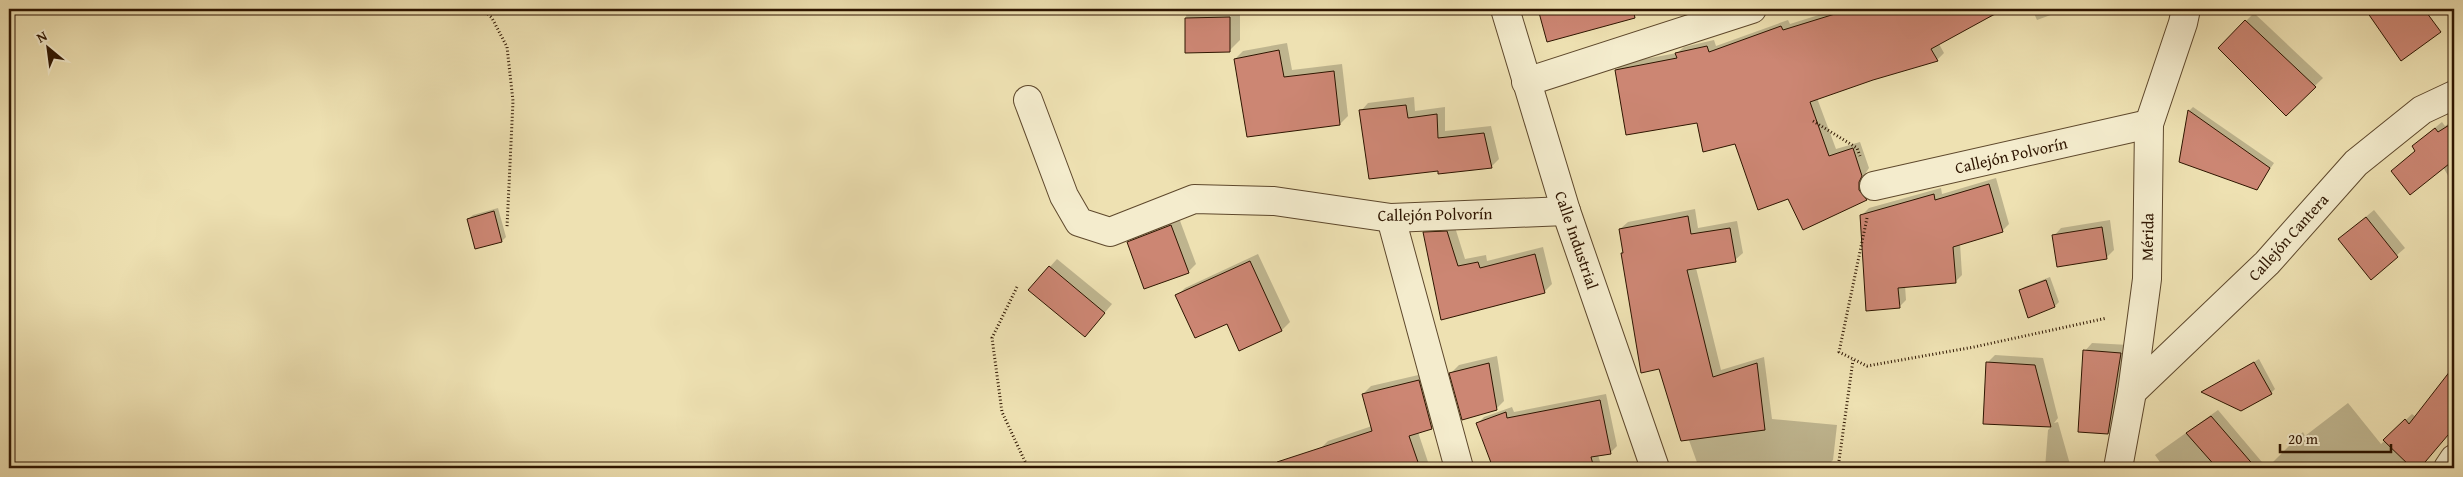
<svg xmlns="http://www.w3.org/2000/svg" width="2463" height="477" viewBox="0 0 2463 477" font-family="'Gentium Book Plus',serif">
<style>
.shadow{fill:#0003}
.building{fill:#cc8673;stroke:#2e1500}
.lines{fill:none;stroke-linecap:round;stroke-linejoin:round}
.street-casing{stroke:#5e482c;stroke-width:30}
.path{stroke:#2e1500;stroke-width:3;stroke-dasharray:1 2.5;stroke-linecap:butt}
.street{stroke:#f4eccd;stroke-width:28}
.labels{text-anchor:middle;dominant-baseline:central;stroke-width:4;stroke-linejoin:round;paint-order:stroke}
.street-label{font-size:16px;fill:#2e1500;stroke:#f4eccd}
</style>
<rect width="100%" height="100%" fill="#eee1b2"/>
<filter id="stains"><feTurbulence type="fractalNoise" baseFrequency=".004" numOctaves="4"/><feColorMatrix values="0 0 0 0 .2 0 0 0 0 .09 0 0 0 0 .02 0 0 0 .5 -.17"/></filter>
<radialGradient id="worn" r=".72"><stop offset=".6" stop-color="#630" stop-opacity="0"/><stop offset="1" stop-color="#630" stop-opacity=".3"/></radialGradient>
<g class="shadow">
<polygon points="1186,9 1240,9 1240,40 1230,50 1187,51"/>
<polygon points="1540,9 1607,9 1610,18 1548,40"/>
<polygon points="1838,9 2009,9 1974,24 1939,44 1944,53 1937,60 1872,78 1817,98 1836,149 1860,142 1869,168 1865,174 1865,183 1873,192 1867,199 1803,229 1789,197 1736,142 1698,122 1616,70 1623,63 1677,53 1684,47 1714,40 1716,46 1788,20 1790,24"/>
<polygon points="2032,9 2067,9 2037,20"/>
<polygon points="2311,9 2322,9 2315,14"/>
<polygon points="2254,13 2323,78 2286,114 2219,48"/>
<polygon points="1287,43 1292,70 1342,64 1348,116 1340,124 1235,59 1243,51"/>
<polygon points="1414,97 1415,111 1445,107 1445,131 1491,126 1499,159 1491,167 1439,170 1361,111 1368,103"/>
<polygon points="2193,107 2274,163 2257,188 2189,111"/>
<polygon points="2454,120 2454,186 2443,167 2416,150 2420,140 2442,122 2445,126"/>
<polygon points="1996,178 2009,224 2002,231 1960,243 1962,275 1955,282 1905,286 1906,300 1899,307 1862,215 1869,208 1941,188 1942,194"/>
<polygon points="498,208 506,237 502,241 476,248 468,219 473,215"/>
<polygon points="1695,209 1698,228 1737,221 1743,253 1735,260 1696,268 1721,370 1764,357 1772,419 1837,425 1833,460 1825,468 1778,464 1779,468 1699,468 1622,254 1624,252 1620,229 1628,222"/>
<polygon points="2374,210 2405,248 2371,278 2348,232"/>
<polygon points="1179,218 1196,264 1188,272 1128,243 1136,235"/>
<polygon points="2110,220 2114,250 2106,258 2054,236 2061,228"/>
<polygon points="1454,224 1465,259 1486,255 1487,261 1543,247 1552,284 1544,292 1442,319 1424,233 1432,225"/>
<polygon points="1258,254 1290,322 1282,330 1240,349 1228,322 1177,296 1185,288"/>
<polygon points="1057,259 1112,304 1085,336 1030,289"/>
<polygon points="2050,277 2059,302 2055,306 2029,316 2020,291 2024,287"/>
<polygon points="2092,343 2129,345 2116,425 2108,433 2085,351"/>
<polygon points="1995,355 2043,358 2058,418 2054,423 2058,422 2071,468 2045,468 2048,430 2052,426 1984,423 1987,363"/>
<polygon points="1497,356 1504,401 1496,409 1451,373 1459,365"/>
<polygon points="2259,359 2275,389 2271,393 2203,392"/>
<polygon points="2454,372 2454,428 2418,468 2164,468 2155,455 2218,410 2267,468 2303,432 2305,436 2348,403 2381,444 2412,414 2416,417 2436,390"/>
<polygon points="1427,373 1439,420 1432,428 1418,432 1430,468 1326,468 1320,449 1328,441 1372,426 1363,394 1371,386"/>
<polygon points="1606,394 1617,446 1610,453 1598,455 1602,468 1499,468 1478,423 1484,417 1512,407 1514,412"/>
</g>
<g class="building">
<polygon points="1538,9 1633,9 1635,18 1547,42"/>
<polygon points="1851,9 2004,9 1931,49 1938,61 1873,80 1810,102 1829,156 1853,148 1862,176 1859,182 1859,190 1867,200 1803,230 1788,199 1758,210 1735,144 1703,152 1697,123 1626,135 1615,70 1677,58 1675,53 1707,46 1709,52 1781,26 1783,30"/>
<polygon points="2365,9 2424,9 2441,32 2401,61"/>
<polygon points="1230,17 1230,52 1185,53 1185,18"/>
<polygon points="2245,20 2316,87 2286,116 2218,48"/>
<polygon points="1279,50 1284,77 1334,71 1340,125 1247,137 1234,59"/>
<polygon points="1406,105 1408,118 1437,114 1438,138 1484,133 1492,168 1438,174 1438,171 1369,179 1359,110"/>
<polygon points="2188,110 2270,168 2257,190 2179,162"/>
<polygon points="2454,122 2454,160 2410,195 2391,171 2415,151 2412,146 2435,128 2438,132"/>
<polygon points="1989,184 2003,232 1953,247 1956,283 1898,288 1900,308 1866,311 1860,215 1934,194 1935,200"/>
<polygon points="494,211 502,242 475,249 467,219"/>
<polygon points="1688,216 1691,234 1730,228 1736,262 1687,270 1713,377 1757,363 1765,430 1681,441 1659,369 1641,373 1621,253 1623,253 1619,229"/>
<polygon points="2366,217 2398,257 2371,280 2338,239"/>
<polygon points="1171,225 1189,273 1144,289 1127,242"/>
<polygon points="2102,227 2107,259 2057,267 2052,235"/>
<polygon points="1447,231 1458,266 1478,262 1480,268 1535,254 1545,293 1441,320 1423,232"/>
<polygon points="1250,261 1282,331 1239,351 1227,324 1195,338 1175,295"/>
<polygon points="1049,266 1105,313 1085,337 1028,290"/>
<polygon points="2046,280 2055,307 2028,318 2019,290"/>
<polygon points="2083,350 2121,353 2108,434 2078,432"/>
<polygon points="1986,362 2035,365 2051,427 1983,424"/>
<polygon points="2254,362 2272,394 2241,411 2201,392"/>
<polygon points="1489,363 1497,410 1462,420 1449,373"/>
<polygon points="2454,366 2454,428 2420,468 2412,468 2383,440 2405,419 2409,424"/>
<polygon points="1419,380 1432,429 1409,436 1420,468 1277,468 1277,462 1372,431 1362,394"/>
<polygon points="1600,400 1611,454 1591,457 1594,468 1493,468 1476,423 1506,412 1507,418"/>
<polygon points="2211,416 2256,468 2217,468 2186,433"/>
</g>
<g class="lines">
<g class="street-casing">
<g id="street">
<polyline points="1505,9 1566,211 1655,468"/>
<polyline points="1526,82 1752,9"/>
<polyline points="1028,100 1064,196 1079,222 1110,232 1194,199 1274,201 1391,218 1566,211"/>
<polyline points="1874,186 2149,124"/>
<polyline points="1391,218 1459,468"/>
<polyline points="2132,392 2267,263 2356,163 2422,110 2454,95"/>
<polyline points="2118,468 2132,392 2147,279 2149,124 2183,23 2186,9"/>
<polyline points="2448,468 2454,459"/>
</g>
</g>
<g class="path">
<polyline points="483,9 492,18 507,47 513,101 507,227"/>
<polyline points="1813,121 1857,148 1860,156"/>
<polyline points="1867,218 1839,352 1867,366 1974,347 2107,318"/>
<polyline points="1017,287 992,338 1002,412 1028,468"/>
<polyline points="1838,468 1853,360"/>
</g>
<use href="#street" class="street"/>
</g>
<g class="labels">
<g class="street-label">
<text transform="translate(2011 155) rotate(-13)">Callejón Polvorín</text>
<text transform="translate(1435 214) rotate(-1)">Callejón Polvorín</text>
<text transform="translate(2147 237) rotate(-89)">Mérida</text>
<text transform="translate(2288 237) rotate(-48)">Callejón Cantera</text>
<text transform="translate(1577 240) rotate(71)">Calle Industrial</text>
</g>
</g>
<rect width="2463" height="477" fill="none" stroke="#eee1b2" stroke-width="30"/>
<rect x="10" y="10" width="2443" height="457" fill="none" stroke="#2e1500" stroke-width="2.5"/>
<rect x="15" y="15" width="2433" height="447" fill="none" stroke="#2e1500"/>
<g transform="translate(48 48) rotate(331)" stroke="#f4eccd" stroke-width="4" paint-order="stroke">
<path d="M0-4L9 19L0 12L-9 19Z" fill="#2e1500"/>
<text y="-8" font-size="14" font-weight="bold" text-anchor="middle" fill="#2e1500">N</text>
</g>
<path d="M2280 444v8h111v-8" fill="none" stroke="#2e1500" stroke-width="2.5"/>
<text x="2288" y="444" font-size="15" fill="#2e1500" stroke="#f4eccd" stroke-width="4" paint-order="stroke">20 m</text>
<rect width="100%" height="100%" filter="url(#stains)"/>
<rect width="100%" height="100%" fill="url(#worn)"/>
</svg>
